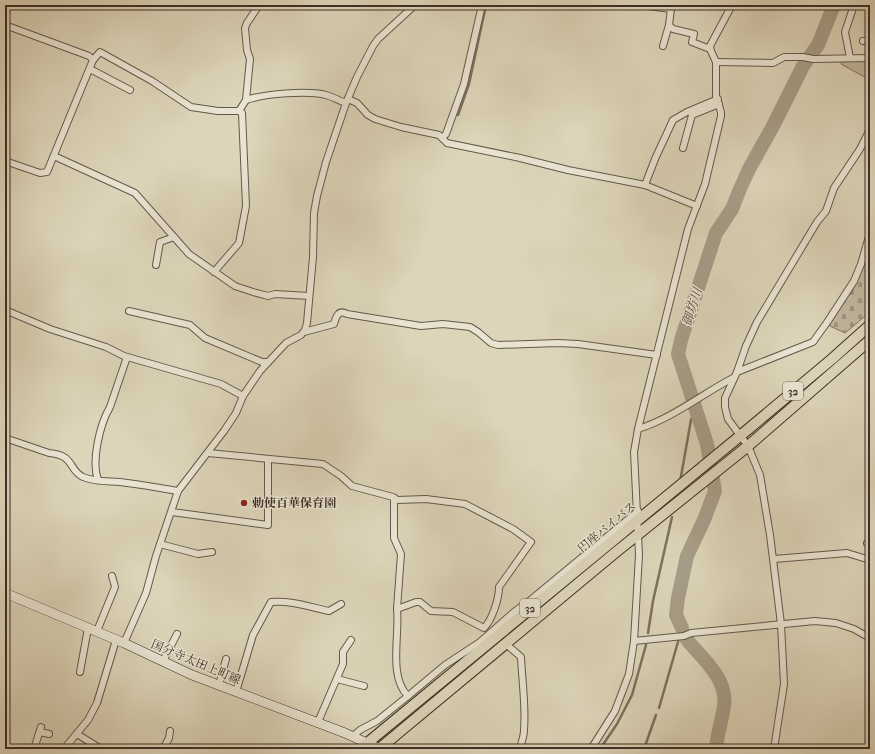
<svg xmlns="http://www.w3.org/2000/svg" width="875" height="754" viewBox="0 0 875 754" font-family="'IM FELL French Canon','Noto Serif JP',serif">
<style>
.green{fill:#c2b9a1;stroke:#807464}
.cemetery{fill:url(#cemetery-stones);stroke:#807464}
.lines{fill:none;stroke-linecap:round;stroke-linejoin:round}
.stream{stroke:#7d7161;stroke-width:2.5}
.river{stroke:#a79d88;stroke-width:14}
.minor-casing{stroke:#65584b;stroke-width:8}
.secondary-casing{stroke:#3d2f26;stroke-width:10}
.trunk-casing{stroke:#3d2f26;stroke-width:12}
.minor{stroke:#e9e4d2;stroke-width:6}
.secondary{stroke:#e9e4d2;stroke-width:9}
.trunk{stroke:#ddd5ba;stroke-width:10}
.poi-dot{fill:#8f2418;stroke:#e9e4d2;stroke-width:1.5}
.labels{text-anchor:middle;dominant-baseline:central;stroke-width:3;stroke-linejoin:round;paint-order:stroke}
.shield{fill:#e9e4d2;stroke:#71655a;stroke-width:1}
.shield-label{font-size:11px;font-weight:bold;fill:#3d2f26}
.poi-label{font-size:12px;font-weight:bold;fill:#3d2f26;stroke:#e9e4d2;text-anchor:start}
.street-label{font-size:12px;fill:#3d2f26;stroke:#e9e4d2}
.water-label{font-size:13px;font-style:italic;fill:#584a3e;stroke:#e9e4d2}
</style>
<defs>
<pattern id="cemetery-stones" width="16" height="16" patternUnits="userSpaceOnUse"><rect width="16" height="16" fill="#c2b9a1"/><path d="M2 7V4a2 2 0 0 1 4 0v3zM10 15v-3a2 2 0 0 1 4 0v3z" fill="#9f9783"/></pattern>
</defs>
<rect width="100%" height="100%" fill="#ddd5ba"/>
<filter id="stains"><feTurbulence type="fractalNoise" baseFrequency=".005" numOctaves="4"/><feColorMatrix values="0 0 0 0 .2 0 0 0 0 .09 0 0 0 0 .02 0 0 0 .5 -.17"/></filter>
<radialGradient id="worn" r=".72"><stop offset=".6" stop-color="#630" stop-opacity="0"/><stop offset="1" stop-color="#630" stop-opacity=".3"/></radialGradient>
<polygon class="green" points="842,60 870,60 870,80 841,64"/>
<polygon class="cemetery" points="867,262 870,262 870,312 845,333 830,326 830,323 850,291 852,292 862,266"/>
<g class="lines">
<g class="stream">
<polyline points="458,115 469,84 486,5"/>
<polyline points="680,482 691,420 696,408"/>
<polyline points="648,633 653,601 672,517"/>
<polyline points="659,708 682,628"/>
<polyline points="602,746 617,724 632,695 646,645"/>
<polyline points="644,749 656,715"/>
</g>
<g class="river">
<polyline points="682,628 676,615 678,598 687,556 704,520 715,491 707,444 678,354 681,340 716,233 732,209 740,189 749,169 773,126 803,66 818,45 834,5"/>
<path d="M687,640C703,659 728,679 724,706C722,721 717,734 716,749"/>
</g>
<g class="minor-casing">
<g id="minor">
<polyline points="641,5 671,9 672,5"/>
<polyline points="671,9 669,25 673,29 694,34 692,42 710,49"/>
<polyline points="5,25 89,56 93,60 47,172 40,173 5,161"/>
<polyline points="863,41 870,40"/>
<polyline points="663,46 669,25"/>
<polyline points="850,58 845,32 854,5"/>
<polyline points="93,60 100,52 152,81 191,107 218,111 239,111 242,113 246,206 239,243 214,272"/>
<polyline points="716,62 773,63 784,57 803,57 813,59 870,58"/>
<polyline points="90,69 130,90"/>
<polyline points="348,99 357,103 368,115 375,119 401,127 439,135 447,143 520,158 568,170 645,185 697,206"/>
<polyline points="246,100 250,59 247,50 245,28 247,23 259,5"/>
<path d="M239,111L246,100C265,94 307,90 326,95C333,97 340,101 346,103"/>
<polyline points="442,138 446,134 464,84 482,5"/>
<polyline points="683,148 692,115 719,104"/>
<polyline points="54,156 135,193 189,254 235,286 253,292 268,296 275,294 309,296"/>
<polyline points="645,185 655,159 673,120 687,112 718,99"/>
<polyline points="156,265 160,242 174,237"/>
<polyline points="5,310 50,329 106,347 124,356 221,384 243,396"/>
<polyline points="129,311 190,325 205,338 262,362 268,362"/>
<path d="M304,332L334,324C336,317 338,309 347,314L421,326L443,324L470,327L478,332L491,343L498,345L558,343L578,344L657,355"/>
<polyline points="737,372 813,342 828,321 854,281 861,264 870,233"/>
<path d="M638,429C673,418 702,394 733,378"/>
<path d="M5,438L49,453C75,455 68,470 83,477C94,482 108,481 120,482C139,484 159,488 178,491"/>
<path d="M208,453L323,464L341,476L352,486L393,497L397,500L426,499L465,504L513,529L531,542L499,587C499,599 492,620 484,628L453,612L431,611L420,602H416L397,609C400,634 388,677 408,696L377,721L360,730L353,736"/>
<path d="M98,480C91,461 100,424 110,407L127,357"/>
<polyline points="394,498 394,538 401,554 397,609"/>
<polyline points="172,512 268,525 268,460"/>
<polyline points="867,543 870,544"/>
<polyline points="160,544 198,554 212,552"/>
<polyline points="774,559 847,553 870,560"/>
<polyline points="97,631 115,587 112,576"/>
<polyline points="634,641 684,636 691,633 815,621 836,623 854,629 870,638"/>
<polyline points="124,643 146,593 156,556 178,491 224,431 236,413 243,396 260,371 286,343 301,335 305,330 307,323 313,257 314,213 317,196 326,162 346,103 357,77 373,46 378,39 415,5"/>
<path d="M506,644L521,657C522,681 526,706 524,730C524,737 521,743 520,749"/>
<polyline points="163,661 177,634"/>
<polyline points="80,672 88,628"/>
<polyline points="337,679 364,686"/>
<polyline points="219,685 226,659"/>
<path d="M236,692L253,635L271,602C290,600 310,607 329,611L341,604"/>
<polyline points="408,696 445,665 480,642 514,612 528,602 638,511"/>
<polyline points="318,722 343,664 343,652 351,640"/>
<polyline points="40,732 49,734"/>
<polyline points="77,734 101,749"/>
<polyline points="34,749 41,727"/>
<polyline points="64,749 88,720 97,703 116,640"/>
<polyline points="163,749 169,738 170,731"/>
<polyline points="591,749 615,711 629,674 634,641 639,555 634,452 638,429 688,229 705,184 721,116 721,112 716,96 716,62 711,51 710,46 732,5"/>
<polyline points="774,749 784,684 781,624 770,535 760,475 748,446 728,419 725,407 725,398 737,372 746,346 757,322 817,222 826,211 834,188 860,149 870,129"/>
</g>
</g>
<g class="secondary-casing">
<polyline id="secondary" points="5,593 124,643 192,675 345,733 380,749"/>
</g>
<g class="trunk-casing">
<g id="trunk">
<polyline points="360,749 740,436 832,359 870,325"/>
<polyline points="379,749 616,552 748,446 870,340"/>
</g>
</g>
<use href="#minor" class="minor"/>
<use href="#secondary" class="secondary"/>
<use href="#trunk" class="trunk"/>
</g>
<circle class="poi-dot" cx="244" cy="503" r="4"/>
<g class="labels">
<g class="shield">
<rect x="783" y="382" width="20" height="18" rx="3"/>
<rect x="520" y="599" width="20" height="18" rx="3"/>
</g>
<g class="shield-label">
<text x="793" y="391">32</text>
<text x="530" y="608">32</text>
</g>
<g class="poi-label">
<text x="252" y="503">勅使百華保育園</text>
</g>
<g class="street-label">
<text transform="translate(607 527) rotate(-40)">円座バイパス</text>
<text transform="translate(196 662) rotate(23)">国分寺太田上町線</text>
</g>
<g class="water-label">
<text transform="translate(692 307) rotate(-72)">御坊川</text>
</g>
</g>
<rect width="875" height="754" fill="none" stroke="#ddd5ba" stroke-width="20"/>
<rect x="6" y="6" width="863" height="742" fill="none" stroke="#3d2f26" stroke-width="2"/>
<rect x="10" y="10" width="855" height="734" fill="none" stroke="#3d2f26"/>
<rect width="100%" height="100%" filter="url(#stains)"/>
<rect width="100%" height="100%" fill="url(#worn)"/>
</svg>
